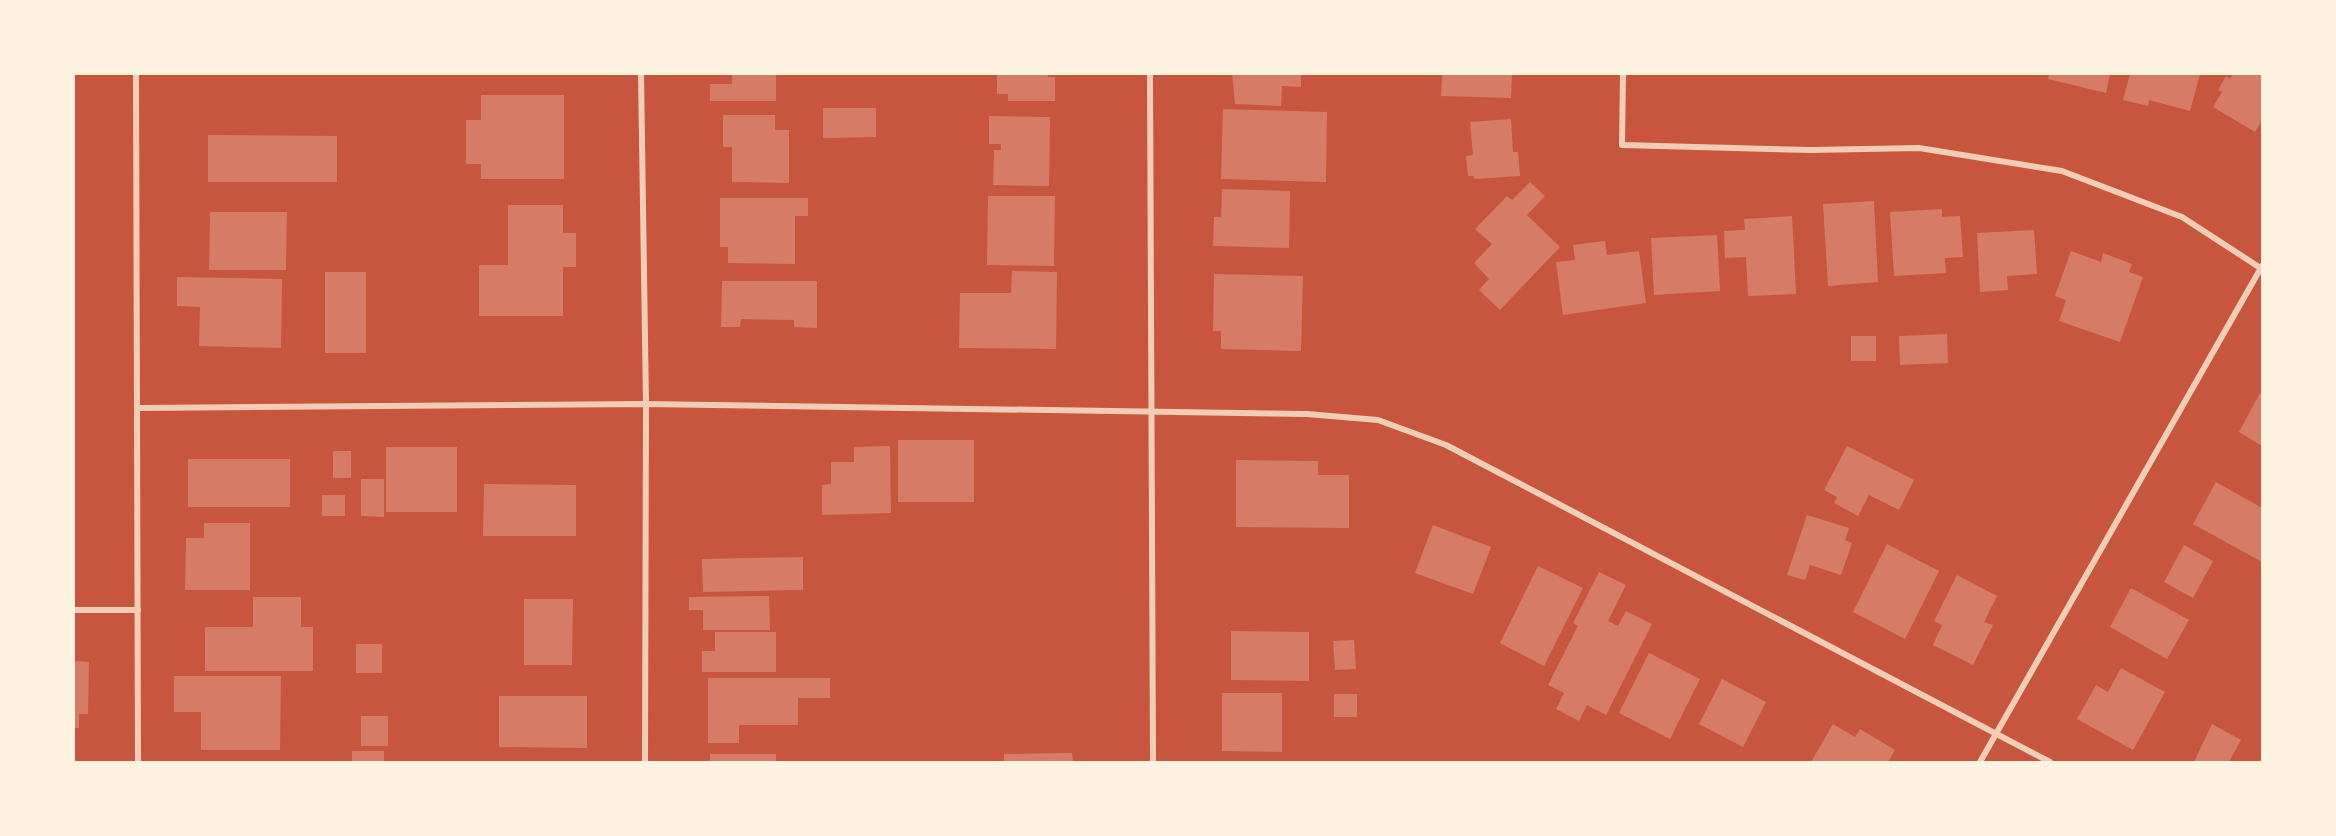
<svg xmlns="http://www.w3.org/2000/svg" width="2336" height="836" viewBox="0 0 2336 836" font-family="'Zilla Slab',serif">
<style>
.building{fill:#d67c66}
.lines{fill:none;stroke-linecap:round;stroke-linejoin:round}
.minor{stroke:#f1ccb7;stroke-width:6}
</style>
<rect width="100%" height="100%" fill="#c8553d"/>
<g class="building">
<polygon points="732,74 776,74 776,101 710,101 710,84 732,84"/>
<polygon points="997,74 1048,74 1048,77 1055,77 1055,101 1008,101 1008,94 997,94"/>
<polygon points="1232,74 1301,74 1301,87 1282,86 1281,106 1235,104"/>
<polygon points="1442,74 1512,74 1511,98 1441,96"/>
<polygon points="2049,74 2110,74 2106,93 2048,79"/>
<polygon points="2130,74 2200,74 2190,111 2149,100 2148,106 2123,100"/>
<polygon points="2233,74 2262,74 2262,120 2255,132 2213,107 2222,92 2218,90 2226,76 2230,79"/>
<polygon points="481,95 564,95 564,179 481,179 481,164 466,164 466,120 481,120"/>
<polygon points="823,108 876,108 876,137 823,138"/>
<polygon points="1223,109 1327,112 1326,182 1221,179"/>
<polygon points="723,115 775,115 775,130 789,130 789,183 732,182 732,147 723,147"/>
<polygon points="989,116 1050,117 1049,186 993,185 994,150 1001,150 1001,144 989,144"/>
<polygon points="1511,119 1513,152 1518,152 1520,176 1474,179 1474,176 1468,176 1466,156 1473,155 1470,122"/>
<polygon points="208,135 337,136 337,182 208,182"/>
<polygon points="1530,182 1545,196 1527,215 1560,247 1500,310 1479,290 1489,279 1474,263 1492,244 1475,229 1507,196 1512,200"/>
<polygon points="1222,189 1290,191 1289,248 1213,246 1214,217 1221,217"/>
<polygon points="988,196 1055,196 1054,266 987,265"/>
<polygon points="720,198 808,198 808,216 795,216 795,264 728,263 728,247 720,247"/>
<polygon points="1874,201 1878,282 1828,286 1823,204"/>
<polygon points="508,205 563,205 563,233 576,233 576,267 563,267 563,316 479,316 479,265 508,265"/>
<polygon points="1942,209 1942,217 1960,216 1963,257 1945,258 1946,273 1894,276 1890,212"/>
<polygon points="210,212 287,212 286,270 209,270"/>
<polygon points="1792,216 1796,294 1748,296 1746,257 1725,258 1724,231 1745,230 1744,219"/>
<polygon points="2034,230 2037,274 2007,276 2008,290 1980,292 1977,233"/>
<polygon points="1717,235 1720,291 1654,295 1651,238"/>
<polygon points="1605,241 1607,255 1639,251 1646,303 1563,315 1556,262 1575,260 1573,245"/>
<polygon points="2071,251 2101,262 2103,253 2132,264 2129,272 2143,277 2120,342 2059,321 2066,300 2055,296"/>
<polygon points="1012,271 1057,272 1056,349 959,348 960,293 1011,293"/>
<rect x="325" y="272" width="41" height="81"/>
<polygon points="1214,274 1303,276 1301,351 1221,349 1221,331 1213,331"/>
<polygon points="177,277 282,279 281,348 199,346 200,307 177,306"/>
<polygon points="722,281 817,281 817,328 794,327 794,320 741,319 740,327 721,327"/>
<polygon points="1947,334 1948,363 1900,365 1899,336"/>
<rect x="1851" y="336" width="25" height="25"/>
<polygon points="2260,393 2262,395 2262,446 2239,432"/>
<rect x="898" y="440" width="76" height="62"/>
<polygon points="890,446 891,513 822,515 822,485 831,484 831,462 854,462 854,447"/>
<polygon points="1847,446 1914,480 1899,510 1869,495 1858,516 1834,503 1837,497 1824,490"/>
<rect x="386" y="447" width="71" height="65"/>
<rect x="333" y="451" width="18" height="27"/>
<rect x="188" y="459" width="102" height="48"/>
<polygon points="1236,460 1318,461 1318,475 1349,475 1349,528 1236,527"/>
<polygon points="361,479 384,479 384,517 361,516"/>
<polygon points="2216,482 2262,508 2262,562 2193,524"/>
<polygon points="484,484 576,485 576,536 483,536"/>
<rect x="322" y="495" width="23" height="21"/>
<polygon points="1807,515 1849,528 1845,540 1852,543 1841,575 1810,565 1805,580 1787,575"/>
<polygon points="204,523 250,523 250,590 185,590 186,538 204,538"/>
<polygon points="1433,525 1491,547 1473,594 1415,573"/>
<polygon points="1887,544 1939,571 1905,639 1853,612"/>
<polygon points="2184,545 2213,561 2193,598 2164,582"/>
<polygon points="803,557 803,590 703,592 702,559"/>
<polygon points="1538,566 1583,588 1544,666 1500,643"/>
<polygon points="1599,572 1626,585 1608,621 1618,626 1626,611 1652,624 1606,715 1587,705 1579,721 1556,709 1564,693 1548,685 1578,626 1573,623"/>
<polygon points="1957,575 1997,596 1984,622 1993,625 1973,665 1933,645 1942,625 1934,621"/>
<polygon points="2131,588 2189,620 2167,659 2110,627"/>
<polygon points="769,596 770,630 703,630 703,610 689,610 689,597"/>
<polygon points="253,597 301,597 301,627 313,627 313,671 205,671 205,627 253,627"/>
<polygon points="524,599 573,599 572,665 524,665"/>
<polygon points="1231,631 1309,632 1309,681 1231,680"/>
<polygon points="715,632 776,632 776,672 702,672 702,651 715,651"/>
<polygon points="1354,640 1356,669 1335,670 1333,641"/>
<rect x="356" y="644" width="26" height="29"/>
<polygon points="1649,653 1700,679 1670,739 1619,713"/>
<polygon points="74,661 89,662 88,714 79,714 79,728 74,728"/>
<polygon points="2121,668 2165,692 2133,750 2077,719 2096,685 2108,692"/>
<polygon points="174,676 281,676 280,750 201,750 201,712 174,712"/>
<polygon points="708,678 830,678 830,698 798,698 798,725 739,725 739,743 708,743"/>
<polygon points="1722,679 1766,702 1743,747 1699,724"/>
<polygon points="1222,693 1282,693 1282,752 1222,751"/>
<rect x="1334" y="694" width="23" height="23"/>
<polygon points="499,696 587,696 587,748 499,747"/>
<rect x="361" y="716" width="27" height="30"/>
<polygon points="1833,724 1855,737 1860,729 1895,750 1888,762 1811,762"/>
<polygon points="2212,724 2241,740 2229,762 2194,762"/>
<rect x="352" y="751" width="32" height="11"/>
<polygon points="1072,753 1073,762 1004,762 1004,754"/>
<rect x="710" y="754" width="66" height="8"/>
</g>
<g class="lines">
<g class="minor">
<polyline points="136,74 138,762"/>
<polyline points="641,74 646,404 645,762"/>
<polyline points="1150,74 1153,762"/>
<polyline points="1623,74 1622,145 1811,150 1919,148 2062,171 2182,217 2262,269"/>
<polyline points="138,408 646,404 1307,414 1378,420 1446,445 2050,762"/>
<polyline points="74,610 138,610"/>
<polyline points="1980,762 2262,266"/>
</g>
</g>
<rect width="2336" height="836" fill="none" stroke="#fff3e0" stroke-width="150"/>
</svg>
